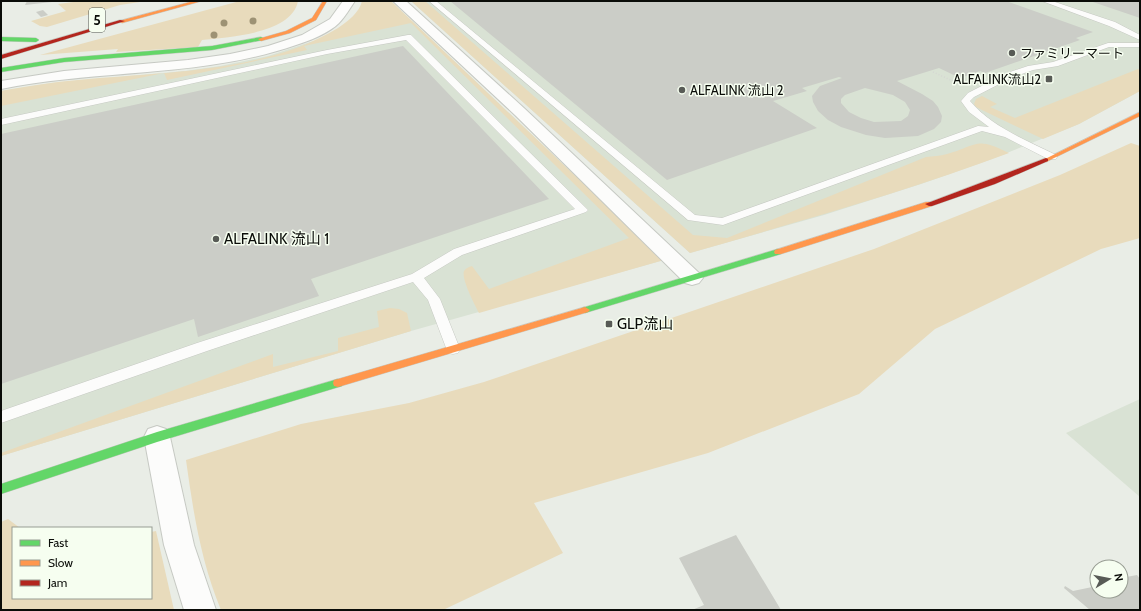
<svg xmlns="http://www.w3.org/2000/svg" width="1141" height="611" viewBox="0 0 1141 611" font-family="Cabin,'Noto Sans JP',sans-serif">
<style>
.built{fill:#d9e2d4}
.green{fill:#e8dbbc}
.building{fill:#cbcdc7;fill-rule:evenodd}
.lines{fill:none;stroke-linecap:round;stroke-linejoin:round}
.lane-casing{stroke:#c6c9c3;stroke-width:1}
.street-casing{stroke:#c6c9c3;stroke-width:2}
.fast-casing{stroke:#c6c9c3;stroke-width:1}
.slow-casing{stroke:#c6c9c3;stroke-width:1}
.jam-casing{stroke:#c6c9c3;stroke-width:1}
.path{stroke:#d5d6d3;stroke-width:1.5;stroke-dasharray:1 2;stroke-linecap:butt}
.lane{fill:#fcfcfb;fill-rule:evenodd}
.street{fill:#fcfcfb;fill-rule:evenodd}
.fast{fill:#63d668;fill-rule:evenodd}
.slow{fill:#ff974d;fill-rule:evenodd}
.jam{fill:#b3261e;fill-rule:evenodd}
.tree{fill:#9d9274}
.poi-dot{fill:#585b56;stroke:#f6fef0;stroke-width:1.5}
.labels{text-anchor:middle;dominant-baseline:central;stroke-width:3;stroke-linejoin:round;paint-order:stroke}
.far-poi-label{font-size:13px;fill:#0a0c08;stroke:#f6fef0;text-anchor:start}
.shield{fill:#f6fef0;stroke:#51554e;stroke-width:1}
.shield-label{font-size:14px;font-weight:bold;fill:#0a0c08}
.poi-label{font-size:15px;fill:#0a0c08;stroke:#f6fef0;text-anchor:start}
</style>
<rect width="100%" height="100%" fill="#e9ede6"/>
<g class="built">
<polygon points="411,1 1140,1 1140,91 1079,124 992,159 921,184 824,215 690,253"/>
<polygon points="412,21 664,260 411,331 1,456 1,91 52,83 185,71 220,66 268,56 310,42"/>
<polygon points="1140,399 1140,497 1066,433"/>
</g>
<g class="green">
<polygon points="81,1 147,1 120,5 47,27 40,26 31,21 66,11 58,4"/>
<path d="M240,1H298C292,34 228,37 202,40L198,47L116,52L118,49L40,55Z"/>
<path d="M362,1H391L664,260L479,313C475,305 461,279 464,271C466,268 469,267 472,266L489,289L629,238L411,23L304,46L307,50L167,80L164,73L1,106V91L6,90C30,86 54,82 78,80C163,72 264,73 338,28C347,22 360,12 362,1Z"/>
<path d="M411,1H425L693,235L727,238L926,157C933,156 940,156 947,154C978,145 976,136 1009,153C905,192 797,222 690,253Z"/>
<polygon points="1138,69 1140,70 1140,91 1079,124 1043,139 984,111 976,107 974,104 976,99 982,96 997,104 990,107 1015,118"/>
<path d="M1131,143L1140,146V238L1101,249L935,329L859,394L708,453L534,503L563,553L443,610H221C201,562 193,511 186,460L301,424L409,403L484,382L874,249L1060,175Z"/>
<polygon points="390,308 399,309 407,313 411,331 1,456 1,453 273,354 273,367 338,351 338,338 379,327 377,311"/>
<polygon points="8,519 20,528 13,528 13,598 151,598 151,532 156,531 174,610 1,610 1,522"/>
</g>
<g class="building">
<polygon points="27,1 52,1 52,2 25,5"/>
<path d="M450,1H1006L1093,32L1076,38L1080,40L985,73L980,71L960,78L939,68L897,81L922,94L933,101L938,107L942,116L941,122L934,129L918,136L885,138L866,135L841,127L828,120L818,111L813,102L812,96L820,86L842,78L839,77L802,88L807,91L773,101L817,128L667,180ZM865,88L893,95L905,102L910,110L908,116L901,121L874,122L861,118L849,112L841,103V99L845,95Z"/>
<polygon points="1090,1 1140,1 1140,18"/>
<polygon points="43,10 48,15 41,17 36,12"/>
<polygon points="403,46 549,199 311,279 319,296 198,337 194,319 1,384 1,134"/>
<polygon points="736,535 781,610 692,610 704,605 679,558"/>
<polygon points="1137,575 1140,579 1140,610 1090,610 1064,588 1065,586 1073,591 1097,586 1097,591 1121,591 1121,578"/>
</g>
<g class="lines">
<g class="lane-casing">
<g id="lane">
<path d="M429,1H436L695,215L722,218L978,126L989,127L969,112L961,101L968,93L1007,73L1028,66L1053,62L1108,43H1140V47H1109L1058,66L1033,70L1013,77L974,97L970,101C992,127 1026,140 1056,155L1057,157L1056,159H1048L1005,137L982,131L723,225L688,220Z"/>
<polygon points="1042,1 1052,1 1115,22 1140,35 1140,40 1109,26"/>
<polygon points="408,35 411,35 588,210 586,212 462,255 424,278 440,299 460,349 458,353 453,354 448,353 428,300 413,282 207,351 1,423 1,411 197,343 412,274 454,249 575,209 406,40 327,54 1,125 1,119 327,50"/>
</g>
</g>
<g class="street-casing">
<g id="street">
<path d="M343,1H355C350,8 345,17 339,23C329,33 309,41 296,45C201,78 98,69 1,89V81L64,71L188,60L230,54L268,46L302,35L330,19Z"/>
<polygon points="393,1 406,1 525,109 699,273 703,278 699,283 692,285 685,283 515,115"/>
<polygon points="157,426 166,429 170,437 194,545 216,610 184,610 164,545 144,437 148,429"/>
</g>
</g>
<g class="fast-casing">
<g id="fast">
<polygon points="1,37 36,38 39,40 36,42 1,41"/>
<polygon points="261,37 263,38 263,40 212,50 64,62 1,72 1,68 64,58 212,46"/>
<polygon points="778,249 781,250 782,252 781,254 585,313 580,310 582,308"/>
<polygon points="338,379 342,380 343,383 342,386 157,442 1,494 1,484 157,432"/>
</g>
</g>
<g class="slow-casing">
<g id="slow">
<polygon points="194,1 202,1 122,23 119,21"/>
<polygon points="323,1 327,1 316,20 290,33 261,41 258,39 286,31 312,18"/>
<polygon points="1140,112 1140,116 1048,161 1046,162 1043,160"/>
<polygon points="926,202 929,202 933,204 932,206 781,254 775,254 774,252 775,250"/>
<polygon points="585,307 590,310 588,312 338,387 334,386 333,383 334,380 338,379"/>
</g>
</g>
<g class="jam-casing">
<g id="jam">
<polygon points="120,20 125,21 1,59 1,55"/>
<polygon points="1046,158 1048,159 1048,161 995,184 932,206 929,206 925,204"/>
</g>
</g>
<polyline class="path" points="933,72 957,83"/>
<use href="#lane" class="lane"/>
<use href="#street" class="street"/>
<use href="#fast" class="fast"/>
<use href="#slow" class="slow"/>
<use href="#jam" class="jam"/>
</g>
<g class="tree">
<circle cx="253" cy="21" r="3.5"/>
<circle cx="224" cy="23" r="3.5"/>
<circle cx="214" cy="35" r="3.5"/>
</g>
<g class="poi-dot">
<circle cx="1012" cy="53" r="4"/>
<rect x="1045" y="75" width="8" height="8" rx="2"/>
<circle cx="682" cy="90" r="4"/>
<circle cx="216" cy="239" r="4"/>
<rect x="605" y="320" width="8" height="8" rx="2"/>
</g>
<g class="labels">
<g class="far-poi-label">
<text x="1020" y="53">ファミリーマート</text>
<text x="1041" y="79" text-anchor="end">ALFALINK流山2</text>
<text x="690" y="90">ALFALINK 流山 2</text>
</g>
<rect class="shield" x="89" y="8" width="16" height="24" rx="3"/>
<g class="shield-label">
<text x="97" y="20">5</text>
</g>
<g class="poi-label">
<text x="224" y="239">ALFALINK 流山 1</text>
<text x="617" y="324">GLP流山</text>
</g>
</g>
<rect width="1141" height="611" fill="none" stroke="#0a0c08" stroke-width="4"/>
<rect x="12" y="527" width="140" height="72" fill="#f6fef0" stroke="#989d93"/>
<rect x="20" y="540" width="20" height="6" fill="#63d668" stroke="#989d93"/>
<text x="48" y="547" font-size="12" fill="#0a0c08">Fast</text>
<rect x="20" y="560" width="20" height="6" fill="#ff974d" stroke="#989d93"/>
<text x="48" y="567" font-size="12" fill="#0a0c08">Slow</text>
<rect x="20" y="580" width="20" height="6" fill="#b3261e" stroke="#989d93"/>
<text x="48" y="587" font-size="12" fill="#0a0c08">Jam</text>
<g transform="translate(1109 579) rotate(80)"><circle r="19" fill="#f6fef0" stroke="#989d93"/>
<path d="M0-3L7 15L0 10L-7 15Z" fill="#585b56"/>
<text y="-6" font-size="11" font-weight="bold" text-anchor="middle" fill="#0a0c08">N</text>
</g>
</svg>
